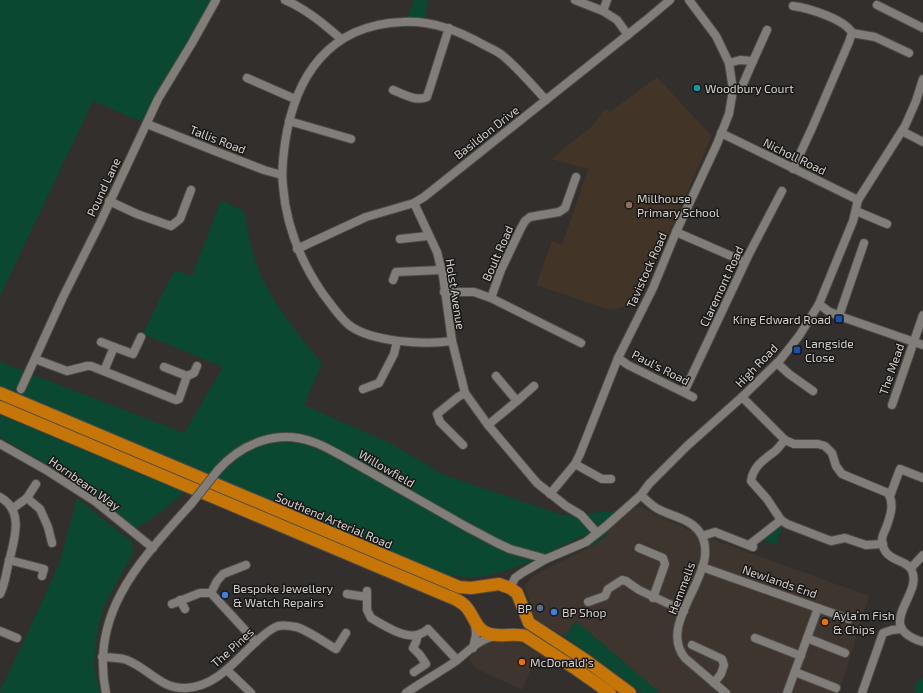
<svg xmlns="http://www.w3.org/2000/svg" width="923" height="693" viewBox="0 0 923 693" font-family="'Exo 2',sans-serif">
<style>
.built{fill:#3e362e}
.education{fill:#423426}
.green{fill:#0a4832}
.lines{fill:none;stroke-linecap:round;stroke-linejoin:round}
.minor-casing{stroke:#4e4b48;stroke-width:10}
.highway-casing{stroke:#4e4b48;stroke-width:14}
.minor{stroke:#817d79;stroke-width:8}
.highway{stroke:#c57606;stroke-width:12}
.minor-bridge-casing{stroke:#4e4b48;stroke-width:10;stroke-linecap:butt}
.minor-bridge{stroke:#817d79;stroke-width:8}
.culture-dot{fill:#0f9aa8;stroke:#191716;stroke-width:1.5}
.education-dot{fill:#8d6e63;stroke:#191716;stroke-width:1.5}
.transit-dot{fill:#1a4fb4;stroke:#191716;stroke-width:1.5}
.shop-dot{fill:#3f7fe0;stroke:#191716;stroke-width:1.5}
.service-dot{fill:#5c6f8a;stroke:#191716;stroke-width:1.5}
.food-dot{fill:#e8710a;stroke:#191716;stroke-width:1.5}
.labels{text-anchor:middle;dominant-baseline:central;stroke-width:3;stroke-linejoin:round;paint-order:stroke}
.poi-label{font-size:12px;fill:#d4d1cf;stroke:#191716;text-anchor:start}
.street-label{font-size:12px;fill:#d4d1cf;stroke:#191716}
</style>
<rect width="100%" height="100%" fill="#322f2c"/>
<g class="built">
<polygon points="639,506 695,533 869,596 839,693 660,693 576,621 565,637 535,619 525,586 532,577 542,571 592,546 606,536 608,531 624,517 634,508"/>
<polygon points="514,639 540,655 535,660 522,690 477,669 468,659 487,643"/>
</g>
<polygon class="education" points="657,77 712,136 641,297 631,302 631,305 610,310 536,285 552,241 562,245 588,169 551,159 592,126 606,108 610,112"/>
<g class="green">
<polygon points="0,0 216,0 147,124 93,101 0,296"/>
<polygon points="414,0 428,0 424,23 406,21"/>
<path d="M221,200L244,211C249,235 253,261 264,282C279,312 302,338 322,364L304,405L392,444L444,475L562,515L618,511L624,517L608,530L606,536L592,546L582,536C548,552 514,573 477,577C464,578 444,573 431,572L0,390V362L184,433L223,367L143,334L159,300L175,270L192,276Z"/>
<polygon points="0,415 185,492 163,510 136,529 89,489 0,437"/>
<polygon points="77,498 132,542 133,553 107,600 102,613 97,634 94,666 100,693 0,693 0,691 28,632 60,562"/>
<polygon points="778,525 783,525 776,545 763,540"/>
<polygon points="576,621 660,693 642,693 626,680 565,637"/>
<path d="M923,678V693H916C912,685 916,682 923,678Z"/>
</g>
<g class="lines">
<g class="minor-casing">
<g id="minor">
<path d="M285,0C306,9 324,24 341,39"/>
<polyline points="575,0 603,11 617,20 628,35"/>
<polyline points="877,5 923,28"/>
<polyline points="603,11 607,0"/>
<polyline points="852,33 875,37 909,53"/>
<polyline points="753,61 767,30"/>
<polyline points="729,63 740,60 753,61 743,84"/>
<polyline points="247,78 295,99"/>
<path d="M393,90C403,94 416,102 427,97L449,28"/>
<polyline points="289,121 351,139"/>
<polyline points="147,124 215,151 264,170 282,175"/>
<polyline points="902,131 923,142"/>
<polyline points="721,133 858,200"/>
<path d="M793,169L812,128L849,42L852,33C845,19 808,8 793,6"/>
<polyline points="109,201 137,214 171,226 180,219 191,190"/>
<polyline points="414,203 437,252 443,276 452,341 465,393 488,425 537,483 566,506 581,515 597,533"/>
<polyline points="856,211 887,224"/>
<polyline points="676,232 745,262"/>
<polyline points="400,239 428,236 428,234"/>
<polyline points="297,249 366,217 414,203 424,197 645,21 670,0"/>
<polyline points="393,280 396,272 441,270"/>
<polyline points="444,292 474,292 491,298 581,343"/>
<polyline points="491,298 501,270 521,228 525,221 530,217 559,212 565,208 576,177"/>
<polyline points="819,304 828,311 839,316 923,345"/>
<polyline points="839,316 864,243"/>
<path d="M452,341C424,345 371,342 349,325C339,317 331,304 323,294C301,262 286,226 283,186C281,172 283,158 285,143C295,76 329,25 402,22C432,20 459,31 484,45C490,48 497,51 502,55C518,68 532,85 546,100"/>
<polyline points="101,342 114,347 104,371"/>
<polyline points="114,347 133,354 141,337"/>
<polyline points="618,358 628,365 693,397"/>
<polyline points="35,359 67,371 87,366 91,366 176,400 179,399 187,376 164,367"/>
<polyline points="777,363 789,374 813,391"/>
<polyline points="187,376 194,373 197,366"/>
<polyline points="21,389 63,297 100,223 158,99 192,43 216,0"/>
<polyline points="363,389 379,383 394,354 397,341"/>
<polyline points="684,392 749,254 782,191"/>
<path d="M742,397L785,440L794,444H818L825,446L832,453L836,466L842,474L888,493C895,504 890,517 886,528C884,532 882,536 882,540C883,563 907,558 912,571C923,596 872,626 923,642"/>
<polyline points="517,401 534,386"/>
<polyline points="892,405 923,315"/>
<polyline points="488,425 517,401 496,376"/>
<path d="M785,440C781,444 778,449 774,452C763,460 753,467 751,481L767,499L781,520L787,524L831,541L845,538L866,545L883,544"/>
<polyline points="0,444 46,470 96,502 153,548"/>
<polyline points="463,445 440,422 437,414 458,397 465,393"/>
<polyline points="575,464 602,479 611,479"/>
<path d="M218,470C242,443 278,429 313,442C323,445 332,451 342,456L465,526L497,543L510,549L546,559"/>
<polyline points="550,494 575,464 580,454 618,358 653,288 676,232 717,144 729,114 733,90 729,63 716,36 689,0"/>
<path d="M641,495C647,501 653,507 660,510C672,516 689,519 698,530C728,567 654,621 685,658L726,693"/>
<polyline points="890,496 900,469 923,478"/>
<path d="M0,497C25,511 14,540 9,562C6,572 5,585 0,594"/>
<polyline points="27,498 36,484"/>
<polyline points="12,509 27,498 40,509 48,527 52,543"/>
<polyline points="702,536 715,532 753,547"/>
<polyline points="749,545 781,520"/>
<polyline points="639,548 663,558 665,564 653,598"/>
<polyline points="9,560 44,569 42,576"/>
<polyline points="702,567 849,619"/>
<polyline points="911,568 923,555"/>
<polyline points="510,588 515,578 522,573 546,559 586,542 605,527 641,495 649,484 687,446 742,397 780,360 799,336 819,304 853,221 858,200 905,126 916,101 923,79"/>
<path d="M367,591V610L371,618C383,625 403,638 417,635C421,634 425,632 428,629L457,660"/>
<polyline points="211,593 217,581 223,574 246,565"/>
<polyline points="347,594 367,597"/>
<polyline points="180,600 185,609"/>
<polyline points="588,602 605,596 608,589 622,580 626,581 639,590 684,611"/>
<polyline points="172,604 200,593 211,593 256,642"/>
<polyline points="0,631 17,638"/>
<polyline points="755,638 801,656"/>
<polyline points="807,638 845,653"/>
<polyline points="692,645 722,659 724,665 721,674 714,683"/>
<polyline points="473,648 476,635 475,623"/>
<path d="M102,657C111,658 122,657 129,661C150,670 161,689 186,688C218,686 236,659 258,640C264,635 271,628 278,626C283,625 291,626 296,627C306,629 327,644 336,649L346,633"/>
<polyline points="227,670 251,693"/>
<polyline points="414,672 426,664 420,655 413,648 416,642 418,635"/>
<polyline points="795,672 836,688"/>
<path d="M106,693C89,611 142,559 192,503"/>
<path d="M406,693C422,682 440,672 456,661C469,651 478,640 494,636"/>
<polyline points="787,693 818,608"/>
<polyline points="862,693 883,633 892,630 902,629"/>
</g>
</g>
<g class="highway-casing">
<g id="highway">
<polyline points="0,393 459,587 471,588 499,584 510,588 517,593 529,623 584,659 630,693"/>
<path d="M0,407L445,595C453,598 462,601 467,608C474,616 475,627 485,632C497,639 512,632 525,636L576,669L610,693"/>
</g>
</g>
<use href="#minor" class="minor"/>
<use href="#highway" class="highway"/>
<g class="minor-bridge-casing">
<polyline id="minor-bridge" points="192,503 218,470"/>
</g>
<use href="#minor-bridge" class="minor-bridge"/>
</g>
<circle class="culture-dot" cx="697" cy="88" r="4"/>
<circle class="education-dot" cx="629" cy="205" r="4"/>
<g class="transit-dot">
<rect x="835" y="315" width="8" height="8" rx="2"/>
<rect x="793" y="346" width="8" height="8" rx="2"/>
</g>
<g class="shop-dot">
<circle cx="225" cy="595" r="4"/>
<circle cx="554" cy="612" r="4"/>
</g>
<circle class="service-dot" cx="540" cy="608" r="4"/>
<g class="food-dot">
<circle cx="825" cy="622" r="4"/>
<circle cx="522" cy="662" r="4"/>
</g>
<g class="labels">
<g class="poi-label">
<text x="705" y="88">Woodbury Court</text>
<text x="637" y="198">Millhouse<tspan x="637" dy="14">Primary School</tspan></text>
<text x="831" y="319" text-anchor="end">King Edward Road</text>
<text x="805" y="343">Langside<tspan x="805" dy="14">Close</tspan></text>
<text x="233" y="588">Bespoke Jewellery<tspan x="233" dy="14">&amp; Watch Repairs</tspan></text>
<text x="532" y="608" text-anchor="end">BP</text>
<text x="562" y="612">BP Shop</text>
<text x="833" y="615">Ayla’m Fish<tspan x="833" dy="14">&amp; Chips</tspan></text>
<text x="530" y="662">McDonald's</text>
</g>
<g class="street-label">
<text transform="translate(486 132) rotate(-38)">Basildon Drive</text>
<text transform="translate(218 139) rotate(21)">Tallis Road</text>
<text transform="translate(795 156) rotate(26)">Nicholl Road</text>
<text transform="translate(103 187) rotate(-65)">Pound Lane</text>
<text transform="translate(497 253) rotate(-66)">Boult Road</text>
<text transform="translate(646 270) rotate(-66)">Tavistock Road</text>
<text transform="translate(721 286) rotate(-65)">Claremont Road</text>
<text transform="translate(456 294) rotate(81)">Holst Avenue</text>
<text transform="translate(756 365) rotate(-46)">High Road</text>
<text transform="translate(661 367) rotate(27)">Paul's Road</text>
<text transform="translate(891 369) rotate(-71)">The Mead</text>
<text transform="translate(387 468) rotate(30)">Willowfield</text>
<text transform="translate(85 483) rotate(35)">Hornbeam Way</text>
<text transform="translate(334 520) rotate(23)">Southend Arterial Road</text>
<text transform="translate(780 581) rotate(19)">Newlands End</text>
<text transform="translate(681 588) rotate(-69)">Hemmells</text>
<text transform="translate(232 647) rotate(-42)">The Pines</text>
</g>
</g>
</svg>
